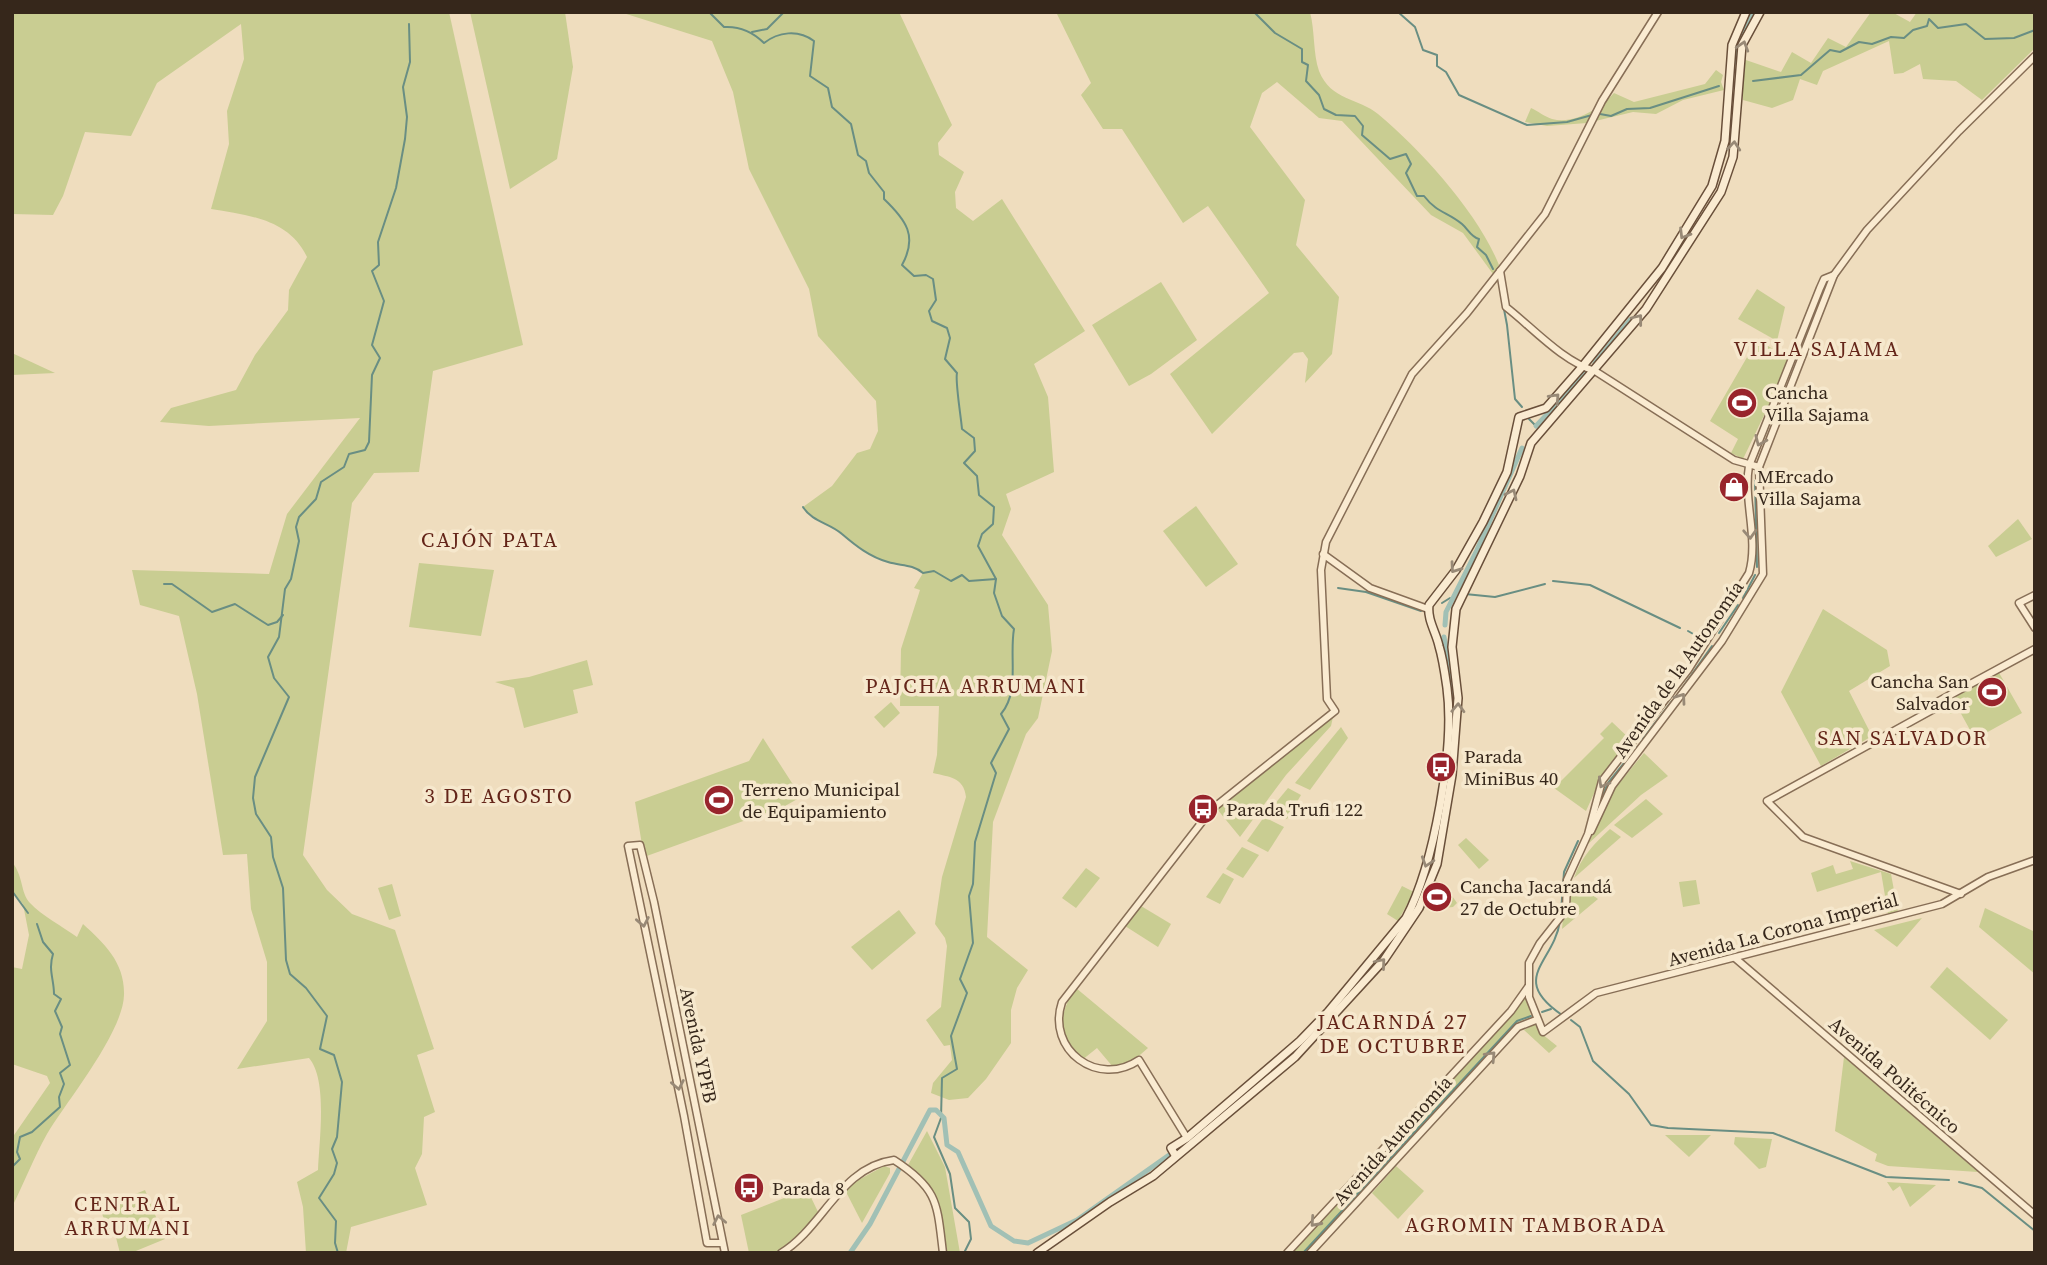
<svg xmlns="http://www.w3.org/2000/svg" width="2047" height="1265" viewBox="0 0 2047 1265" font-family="'Source Serif 4',serif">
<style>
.green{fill:#c9cd92}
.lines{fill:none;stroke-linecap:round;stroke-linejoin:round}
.stream{stroke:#698e83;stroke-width:2}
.canal{stroke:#a1c0b5;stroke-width:5}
.tertiary-casing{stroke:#876e56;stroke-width:9}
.secondary-casing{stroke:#694f3a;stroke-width:10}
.tertiary{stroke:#faebd1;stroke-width:6}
.secondary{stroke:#faebd1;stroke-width:7}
.oneway{stroke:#988976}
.labels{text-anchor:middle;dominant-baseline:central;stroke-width:7;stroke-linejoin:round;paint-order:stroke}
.poi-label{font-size:19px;fill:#36271b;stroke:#f6e8cd;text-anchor:start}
.street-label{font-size:19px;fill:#36271b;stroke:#f6e8cd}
.neighbourhood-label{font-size:21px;letter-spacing:2px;fill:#642519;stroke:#f6e8cd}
</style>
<rect width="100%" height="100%" fill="#efddbe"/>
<g class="green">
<path d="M12,12H449L523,345L433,371L419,472L374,473L352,503L303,855L327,890L352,914L395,930L434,1049L417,1055L435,1112L424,1117L422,1154L415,1168L427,1205L351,1227L346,1253H306L303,1207L297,1182L318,1170C319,1141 328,1080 309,1058L237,1069L267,1021V962L251,909L247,854L223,855L197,694L179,616L140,605L132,570L269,574L287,514L360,418L209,426L160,422L171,408L236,390L255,355L288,310L289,290L307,257C289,219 248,215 211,209L229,144L227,111L244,59L241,24L157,83L131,136L85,132L63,196L53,215L12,214Z"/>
<polygon points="470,12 565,12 573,67 557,159 510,189"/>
<path d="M620,12H899L952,125L938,143L939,155L964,172L955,192L956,208L973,221L1002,199L1085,331L1034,364L1048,397L1054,472L1006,494L1011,509L1002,535L1048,605L1052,651L1038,718L1026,734L993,822L987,937L1028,970L1017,988L1011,1010V1043L986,1079L968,1098L949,1100L931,1093L933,1083L952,1060L950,1045L944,1046L926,1020L941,1007L947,946L945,938L935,924L942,877L966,797C964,777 949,777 933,773L937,755L939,706H900L901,649L920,590L914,588L923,573C912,564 901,566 888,562C870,557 856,546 842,534C829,523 812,522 803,507L832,486L857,453L870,449L878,431L876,401L818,336L809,289L749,169L733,92L712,41Z"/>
<path d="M1056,12H1310C1315,31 1313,54 1319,71C1331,101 1359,98 1378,114C1422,151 1478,213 1499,265L1493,274L1463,233L1431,215L1342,121L1319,118L1277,82L1262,93L1250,127L1305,200L1296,245L1339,297L1332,354L1305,383L1308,359L1303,352L1294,353L1212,434L1170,374L1269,293L1208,206L1183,223L1122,129H1103L1081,95L1091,83Z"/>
<polygon points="1871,12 1892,12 1910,22 1917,12 2035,12 2035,48 1982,100 1956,81 1923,79 1920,64 1903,73 1894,74 1889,41 1823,71 1817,85 1800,79 1793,100 1772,108 1743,100 1743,59 1781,72 1792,52 1811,63 1828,38 1846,47"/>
<path d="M1716,70L1723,75L1721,82L1724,90L1683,100L1656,114L1633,112L1587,123L1547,126L1525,122L1531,108C1538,111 1545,117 1552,119C1575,125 1600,108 1614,93L1634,102L1705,84Z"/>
<polygon points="1161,282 1197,340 1151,374 1129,386 1092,325"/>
<polygon points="1757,289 1785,307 1777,341 1738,319"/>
<polygon points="1757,340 1791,359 1743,459 1731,453 1738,439 1710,421"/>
<polygon points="12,353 55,373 12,375"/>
<polygon points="1196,506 1238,564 1206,587 1163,531"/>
<polygon points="2018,519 2032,539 1996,557 1988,546"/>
<polygon points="419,563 494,570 481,636 409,627"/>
<polygon points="1823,609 1887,650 1890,666 1849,691 1872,736 1821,766 1781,692"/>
<polygon points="587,660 593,685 573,690 578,713 524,728 514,688 495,682 529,677"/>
<polygon points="1998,671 2022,713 1975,739 1959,710 1950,714 1943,702"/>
<polygon points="891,702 900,713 884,728 874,717"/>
<polygon points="1333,717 1331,726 1286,775 1240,837 1217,809"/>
<polygon points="1612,722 1631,740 1601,778 1586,811 1554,788 1604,738 1600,734"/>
<polygon points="1341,727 1348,738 1310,790 1295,783"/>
<polygon points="763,738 801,797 785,806 644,857 635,802 749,761"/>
<polygon points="1644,753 1668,776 1641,795 1588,844 1616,787"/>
<polygon points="1288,788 1301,795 1287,819 1269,811"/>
<polygon points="1646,799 1663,814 1632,838 1614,825"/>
<polygon points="1264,817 1284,827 1268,852 1247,841"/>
<path d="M1610,829L1621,837L1574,878C1581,857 1594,844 1610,829Z"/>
<polygon points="1466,838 1489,860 1479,869 1458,845"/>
<polygon points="1242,847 1259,855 1243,878 1226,869"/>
<polygon points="1850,861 1891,874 1898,912 1888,914 1881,872 1817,892 1811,873 1833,865 1836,874 1853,869"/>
<path d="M12,862C24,877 20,892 30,903C42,916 62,926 77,937L83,924C105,944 125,963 124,995C123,1033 66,1102 47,1134C34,1157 24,1183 12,1207V1138L50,1083L47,1076L12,1064V967L22,969L29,935L23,904L12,891Z"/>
<polygon points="1086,868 1100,878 1076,908 1062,898"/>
<polygon points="1223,873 1234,879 1220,904 1206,897"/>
<polygon points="1434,880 1443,883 1457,903 1453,907 1434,909 1424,904"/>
<polygon points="1571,880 1598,899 1562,929 1563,918 1570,908"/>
<polygon points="1696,880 1700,904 1683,907 1679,882"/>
<polygon points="392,884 401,916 389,920 378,888"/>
<polygon points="1402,886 1414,892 1398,921 1387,914"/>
<polygon points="1141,906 1171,924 1158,947 1125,926"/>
<polygon points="1985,908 2035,932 2035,974 1979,927"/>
<polygon points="899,910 916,933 872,970 851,947"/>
<polygon points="1922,918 1897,947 1874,930"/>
<polygon points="1947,967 2008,1020 1990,1040 1930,987"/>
<path d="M1076,988L1148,1048L1134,1060L1113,1067L1097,1048L1082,1060C1055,1043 1059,1010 1076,988Z"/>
<polygon points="1527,995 1531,1017 1518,1022 1305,1253 1291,1253"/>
<polygon points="1535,1024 1542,1034 1557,1046 1549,1053 1524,1030"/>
<polygon points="1844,1057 1978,1172 1888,1166 1875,1161 1877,1154 1835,1131"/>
<path d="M927,1131L945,1167L960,1253H947C941,1210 943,1194 908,1165Z"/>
<polygon points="1665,1135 1711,1135 1689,1157"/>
<polygon points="1735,1137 1772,1139 1766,1167 1759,1169 1734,1144"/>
<polygon points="884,1166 890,1168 890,1173 862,1223 844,1188"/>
<polygon points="1396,1166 1424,1191 1398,1219 1372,1193"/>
<polygon points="1887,1182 1936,1185 1910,1207 1900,1186 1893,1191"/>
<polygon points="807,1189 819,1214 795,1241 778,1253 749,1253 741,1215"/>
<polygon points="145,1190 165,1239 131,1253 120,1253 114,1230 109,1231 100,1209"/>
</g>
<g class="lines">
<g class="stream">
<path d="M709,12L724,27C740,26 753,32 764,43C778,32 798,29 814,41L810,76L828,88L832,107L851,124L858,155L866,161L869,173L884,192V199C906,220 918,236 902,265L914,276L926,275L933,279L936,300L929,311L932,321L947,328L950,338L945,359L957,373C955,381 961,417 962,429L974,438L975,451L964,463L977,476L979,495L994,507L993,524L982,534L978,546L996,579L994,593L1002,616L1014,629C1009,657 1020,692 1001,714L1009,729L991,763L996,773L975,842L973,884L969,896L973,943L960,979L967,993L951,1036L957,1069L942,1078L941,1118L934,1137L950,1174L955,1208L969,1222L971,1239L964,1253"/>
<path d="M1254,12L1275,33L1302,49V62L1308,65L1306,81L1319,95L1324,109L1336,115L1355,116L1363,126L1362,135L1390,159L1406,154L1411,164L1406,173L1417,196H1424C1437,213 1448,212 1462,224C1468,229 1471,237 1479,239L1477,247L1486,255L1493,269"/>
<polyline points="1398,12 1415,27 1423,50 1437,55 1437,66 1446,72 1459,95 1527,125 1567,122 1592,115"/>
<polyline points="752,32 767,29 784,12"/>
<polyline points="1753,81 1801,75 1830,50 1840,52 1859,42 1872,44 1891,37 1904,38 1913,30 1927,26 1929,19 1938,28 1966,24 1985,39 2014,38 2035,30"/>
<polyline points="1600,114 1611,116 1627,109 1650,108 1719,86"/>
<polyline points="1499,283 1507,325 1515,399 1522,407"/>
<polyline points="1529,419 1536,426"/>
<polyline points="1755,481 1757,567"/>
<path d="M803,507C812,522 830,523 842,534C856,546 870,557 888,562C901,566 912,564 923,573L934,571L951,581L962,575L969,581L996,579"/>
<polyline points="1553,581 1590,585 1680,628"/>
<polyline points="164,584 172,584 212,612 235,604 268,625 277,622 283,615"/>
<polyline points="1338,588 1366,592 1421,611"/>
<polyline points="1465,594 1495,597 1545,584"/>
<polyline points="1743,598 1755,575"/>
<polyline points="1442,603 1450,598"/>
<polyline points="1688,631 1702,639"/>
<polyline points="1719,633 1738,605"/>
<polyline points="1680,691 1712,646"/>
<polyline points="1641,741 1672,701"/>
<polyline points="1599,804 1608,783 1637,747"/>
<polyline points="12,891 28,913"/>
<polyline points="1561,912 1564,872 1578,841"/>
<path d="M1560,921C1554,963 1508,978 1562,1015"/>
<polyline points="1542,1012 1551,1009"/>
<polyline points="1571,1020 1580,1027 1593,1061 1629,1094 1651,1125 1668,1128 1773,1133 1886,1177 1949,1180"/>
<path d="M12,1167L20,1159L17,1152L20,1137L32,1132L60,1107L59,1097L64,1084L60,1073L70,1065L60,1034L62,1027L55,1011L61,999L54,994C54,979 48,970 53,954L43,942L37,924"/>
<polyline points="1959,1182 1982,1188 2035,1231"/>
<polyline points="338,1253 335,1243 336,1221 319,1198 334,1174 337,1163 332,1149 337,1137 342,1082 334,1055 320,1049 327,1016 306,988 290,974 286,960 283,888 273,857 271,837 256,814 253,798 255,777 289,697 274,678 268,657 279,637 285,589 291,579 299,541 296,527 299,517 316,499 321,482 344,467 349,454 365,450 369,442 372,375 380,358 372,345 384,301 372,271 379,265 378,242 396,188 405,139 407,117 403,87 410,62 409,24"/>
<polyline points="1303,1253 1517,1021 1531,1016"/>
</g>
<g class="canal">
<polyline points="1734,63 1742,32 1754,12"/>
<polyline points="1595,363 1630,320"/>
<polyline points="1536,426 1589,370"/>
<polyline points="1445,625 1446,612 1477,550 1522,448"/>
<polyline points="1444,637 1451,679 1451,739"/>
<polyline points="1425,886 1437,845"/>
<polyline points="1348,994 1392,943"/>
<polyline points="1275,1069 1297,1050"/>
<polyline points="850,1253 870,1224 930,1110 936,1110 944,1118 947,1145 958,1152 991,1226 1014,1241 1028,1243 1077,1220 1196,1136"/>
</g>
<g class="tertiary-casing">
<g id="tertiary">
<path d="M1500,271L1506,307C1533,328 1562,361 1595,371L1734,460L1759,467"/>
<path d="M1834,275L1824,279L1820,288L1749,466C1743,500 1759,539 1749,573L1688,670L1602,781L1588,834L1567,880L1566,910L1540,943L1529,963V997L1543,1032L1596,993L1942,904L1988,877L2035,860"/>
<polyline points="1323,554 1370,588 1428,609"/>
<polyline points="2035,595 2019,603 2035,628"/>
<polyline points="1939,701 2035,649"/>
<polyline points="1941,705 1767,801 1803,837 1961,894"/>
<polyline points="1591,831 1612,786 1722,641 1763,574 1759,467 1834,275 1867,230 1959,131 2035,56"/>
<polyline points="1735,958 2035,1215"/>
<path d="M1187,1138L1139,1060C1098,1088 1046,1050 1062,1002L1212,809L1335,711L1327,699L1321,570L1326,542L1412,374L1467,313L1545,214L1602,101L1658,12"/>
<polyline points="723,1243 707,1243 684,1116 628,846 640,845 654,902 725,1253"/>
<path d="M781,1253C823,1228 840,1167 894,1160C939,1189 937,1204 943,1253"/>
<polyline points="1287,1253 1511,1011 1528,987"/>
<polyline points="1310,1253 1518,1027 1536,1020"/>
</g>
</g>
<g class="secondary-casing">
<g id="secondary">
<path d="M1175,1155L1171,1148L1187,1138L1300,1041L1328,1012L1406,918C1434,865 1455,748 1447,688C1445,674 1443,659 1439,646C1436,632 1427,620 1429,605L1456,570L1483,522L1507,472L1519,417L1546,408L1582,367L1662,268L1712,186L1725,141L1732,45L1746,12"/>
<polyline points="1037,1253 1110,1202 1153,1176 1295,1057 1384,960 1419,908 1437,864 1452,775 1458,698 1452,647 1456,609 1520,476 1531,443 1646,309 1721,192 1733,157 1742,45 1760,12"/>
</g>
</g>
<use href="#tertiary" class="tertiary"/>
<use href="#secondary" class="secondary"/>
</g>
<defs><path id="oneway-chevron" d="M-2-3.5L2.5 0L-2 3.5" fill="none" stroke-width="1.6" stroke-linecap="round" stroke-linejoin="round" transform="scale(1.75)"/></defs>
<g class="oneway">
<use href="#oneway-chevron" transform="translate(1743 46) rotate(-73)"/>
<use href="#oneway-chevron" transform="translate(1734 146) rotate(-85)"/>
<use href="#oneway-chevron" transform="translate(1684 234) rotate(121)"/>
<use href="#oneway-chevron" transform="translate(1638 319) rotate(-52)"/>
<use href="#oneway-chevron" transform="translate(1555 398) rotate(-47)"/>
<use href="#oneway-chevron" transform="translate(1760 441) rotate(114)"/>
<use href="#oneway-chevron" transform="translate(1512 494) rotate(-65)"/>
<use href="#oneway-chevron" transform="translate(1750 534) rotate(87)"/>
<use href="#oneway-chevron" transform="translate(1455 568) rotate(125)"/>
<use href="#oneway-chevron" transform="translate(1681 698) rotate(-55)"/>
<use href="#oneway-chevron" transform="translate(1458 708) rotate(-88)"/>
<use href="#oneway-chevron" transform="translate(1603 783) rotate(119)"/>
<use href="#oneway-chevron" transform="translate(1427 862) rotate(108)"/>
<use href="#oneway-chevron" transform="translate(643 922) rotate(79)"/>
<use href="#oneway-chevron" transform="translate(1381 963) rotate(-50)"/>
<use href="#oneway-chevron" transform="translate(1491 1056) rotate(-47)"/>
<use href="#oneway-chevron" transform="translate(678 1085) rotate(79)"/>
<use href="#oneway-chevron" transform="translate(719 1220) rotate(-101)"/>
<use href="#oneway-chevron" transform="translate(1315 1222) rotate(132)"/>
</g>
<defs>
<g id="stadium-disc" transform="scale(1.575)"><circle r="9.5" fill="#98242c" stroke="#f6e8cd"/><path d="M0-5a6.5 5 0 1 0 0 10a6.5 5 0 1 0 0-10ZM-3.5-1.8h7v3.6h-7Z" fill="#fff"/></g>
<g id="shop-disc" transform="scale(1.575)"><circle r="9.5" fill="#98242c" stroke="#f6e8cd"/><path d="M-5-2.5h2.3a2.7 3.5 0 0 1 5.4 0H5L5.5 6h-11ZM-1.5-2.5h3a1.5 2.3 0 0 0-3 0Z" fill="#fff"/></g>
<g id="bus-disc" transform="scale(1.575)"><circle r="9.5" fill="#98242c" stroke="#f6e8cd"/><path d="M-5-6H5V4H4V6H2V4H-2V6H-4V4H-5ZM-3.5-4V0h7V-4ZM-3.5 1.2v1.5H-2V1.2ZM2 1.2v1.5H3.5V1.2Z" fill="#fff"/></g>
</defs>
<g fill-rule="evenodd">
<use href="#stadium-disc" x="1742" y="403"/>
<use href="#shop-disc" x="1734" y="487"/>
<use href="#stadium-disc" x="1992" y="692"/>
<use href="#bus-disc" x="1441" y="767"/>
<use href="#stadium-disc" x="719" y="800"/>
<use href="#bus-disc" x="1203" y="809"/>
<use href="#stadium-disc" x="1437" y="897"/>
<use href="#bus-disc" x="749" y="1188"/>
</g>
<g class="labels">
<g class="poi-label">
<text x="1765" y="392">Cancha<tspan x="1765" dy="22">Villa Sajama</tspan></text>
<text x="1757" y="476">MErcado<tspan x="1757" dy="22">Villa Sajama</tspan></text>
<text x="1969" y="681" text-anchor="end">Cancha San<tspan x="1969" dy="22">Salvador</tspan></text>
<text x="1464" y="756">Parada<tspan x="1464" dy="22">MiniBus 40</tspan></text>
<text x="742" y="789">Terreno Municipal<tspan x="742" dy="22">de Equipamiento</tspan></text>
<text x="1226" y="809">Parada Trufi 122</text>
<text x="1460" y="886">Cancha Jacarandá<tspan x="1460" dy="22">27 de Octubre</tspan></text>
<text x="772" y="1188">Parada 8</text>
</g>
<g class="street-label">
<text transform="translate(1678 669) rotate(-55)">Avenida de la Autonomía</text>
<text transform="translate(1783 929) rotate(-15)">Avenida La Corona Imperial</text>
<text transform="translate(699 1045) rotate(78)">Avenida YPFB</text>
<text transform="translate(1895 1075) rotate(41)">Avenida Politécnico</text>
<text transform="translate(1392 1140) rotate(-48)">Avenida Autonomía</text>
</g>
<g class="neighbourhood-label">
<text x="1817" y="348">VILLA SAJAMA</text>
<text x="490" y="539">CAJÓN PATA</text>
<text x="976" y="685">PAJCHA ARRUMANI</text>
<text x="1903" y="737">SAN SALVADOR</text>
<text x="499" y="795">3 DE AGOSTO</text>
<text x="1393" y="1021">JACARNDÁ 27<tspan x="1393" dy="24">DE OCTUBRE</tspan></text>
<text x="128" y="1203">CENTRAL<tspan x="128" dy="24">ARRUMANI</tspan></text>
<text x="1536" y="1224">AGROMIN TAMBORADA</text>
</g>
</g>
<rect width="2047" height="1265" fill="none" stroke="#36271b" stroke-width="28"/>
</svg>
